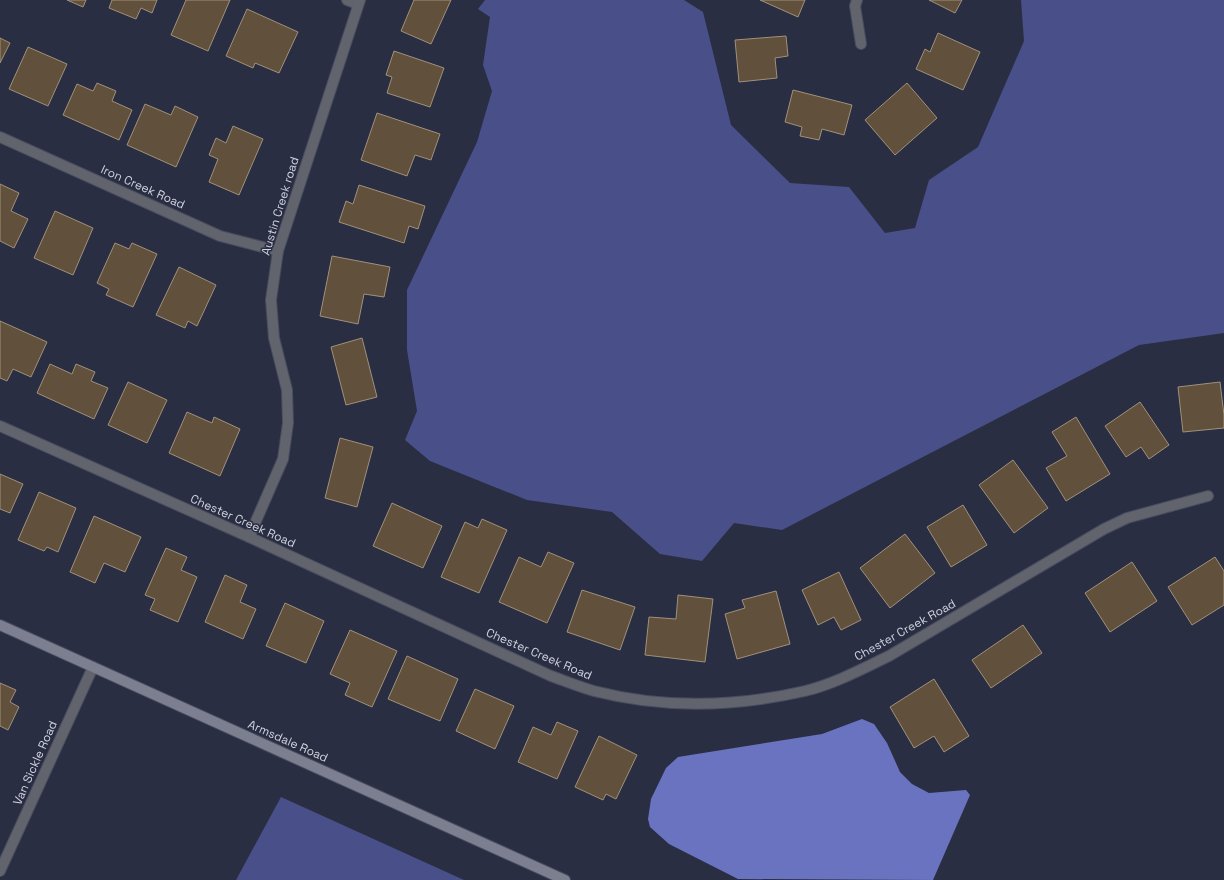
<svg xmlns="http://www.w3.org/2000/svg" width="1224" height="880" viewBox="0 0 1224 880" font-family="'Space Grotesk',sans-serif">
<style>
.green{fill:#494f89}
.water{fill:#6a73c0}
.building{fill:#60503c;stroke:#a1917b}
.lines{fill:none;stroke-linecap:round;stroke-linejoin:round}
.street-casing{stroke:#484c5e;stroke-width:12}
.secondary-casing{stroke:#484c5e;stroke-width:12}
.street{stroke:#61636d;stroke-width:10}
.secondary{stroke:#7c7f90;stroke-width:10}
.labels{text-anchor:middle;dominant-baseline:central;stroke-width:3;stroke-linejoin:round;paint-order:stroke}
.street-label{font-size:12px;fill:#d0d2e0;stroke:#2a2e42}
</style>
<rect width="100%" height="100%" fill="#2a2e42"/>
<g class="green">
<polygon points="485,0 684,0 703,12 731,125 790,183 849,187 885,233 915,228 929,180 978,147 1024,41 1021,0 1224,0 1224,333 1139,345 782,530 734,523 702,561 660,554 612,512 527,500 430,461 405,440 417,411 407,350 407,290 477,142 492,91 483,65 490,17 478,9"/>
<polygon points="281,797 464,880 236,880"/>
</g>
<polygon class="water" points="862,719 874,724 887,743 900,772 912,784 929,793 966,790 970,795 933,880 738,879 669,844 650,827 648,819 651,799 666,768 678,757 822,734"/>
<g class="building">
<polygon points="67,0 86,0 83,7"/>
<polygon points="112,0 157,0 152,13 141,8 136,19 109,8"/>
<polygon points="186,0 230,0 208,51 171,35"/>
<polygon points="414,0 451,0 431,44 401,31"/>
<polygon points="760,0 805,0 798,17"/>
<polygon points="929,0 962,0 955,13"/>
<polygon points="247,9 298,32 279,73 255,63 253,68 226,56"/>
<polygon points="938,33 980,52 963,90 916,69 925,49 930,52"/>
<polygon points="786,36 788,56 775,58 777,78 739,82 735,40"/>
<polygon points="0,38 10,43 0,63"/>
<polygon points="28,47 67,64 48,106 9,89"/>
<polygon points="394,51 444,68 430,107 387,93 392,77 386,75"/>
<polygon points="97,83 116,91 112,101 132,110 119,140 63,115 77,84 93,91"/>
<polygon points="907,83 937,118 895,155 865,120"/>
<polygon points="793,90 852,105 844,135 822,129 819,140 800,136 802,127 785,122"/>
<polygon points="145,104 171,115 175,106 198,117 176,167 127,145"/>
<polygon points="377,113 440,134 431,160 415,155 407,176 361,160"/>
<polygon points="233,126 263,139 239,195 209,182 218,159 209,155 216,138 226,143"/>
<polygon points="0,184 19,193 11,211 28,219 14,248 0,241"/>
<polygon points="359,185 425,206 418,229 409,226 404,243 339,222 346,201 353,204"/>
<polygon points="55,211 93,228 73,275 34,258"/>
<polygon points="115,243 129,249 132,243 157,254 133,307 106,295 109,289 97,283"/>
<polygon points="332,256 390,267 384,297 364,294 358,324 320,316"/>
<polygon points="179,267 216,285 197,326 188,321 185,328 156,315"/>
<polygon points="0,321 47,342 31,377 13,369 7,381 0,378"/>
<polygon points="362,338 377,397 346,405 331,347"/>
<polygon points="50,364 72,374 76,364 95,372 91,381 108,388 94,419 37,393"/>
<polygon points="128,382 167,400 147,443 108,425"/>
<polygon points="1220,382 1224,415 1224,428 1183,432 1178,387"/>
<polygon points="1140,402 1169,445 1149,459 1141,447 1126,457 1105,426"/>
<polygon points="187,412 212,423 214,417 240,429 220,476 169,453"/>
<polygon points="1076,417 1110,474 1066,501 1046,468 1067,456 1052,432"/>
<polygon points="340,438 373,447 357,507 325,498"/>
<polygon points="1013,460 1048,508 1014,533 979,485"/>
<polygon points="0,474 23,484 10,513 0,509"/>
<polygon points="39,492 76,508 58,552 47,547 44,551 18,540"/>
<polygon points="392,503 442,526 423,568 373,546"/>
<polygon points="963,505 987,545 951,567 927,527"/>
<polygon points="94,516 141,537 125,572 104,563 95,583 70,572"/>
<polygon points="482,519 507,530 479,593 441,577 465,522 478,528"/>
<polygon points="905,534 935,573 890,608 860,568"/>
<polygon points="166,548 187,557 181,570 197,577 178,622 150,610 155,599 145,595"/>
<polygon points="548,552 574,563 547,623 499,602 519,557 541,567"/>
<polygon points="1215,557 1224,571 1224,605 1192,625 1168,587"/>
<polygon points="1132,562 1157,601 1110,632 1085,593"/>
<polygon points="839,572 861,620 841,630 834,617 818,625 802,590"/>
<polygon points="225,575 247,585 240,602 256,609 243,639 205,622"/>
<polygon points="582,590 635,607 620,650 567,632"/>
<polygon points="776,591 790,644 737,659 725,614 745,608 742,600"/>
<polygon points="678,595 713,599 705,662 645,655 649,617 676,619"/>
<polygon points="285,603 324,621 306,663 266,646"/>
<polygon points="1023,625 1042,653 991,688 972,660"/>
<polygon points="350,630 397,651 372,707 345,695 350,683 330,674"/>
<polygon points="407,656 458,679 440,721 388,699"/>
<polygon points="934,679 969,736 944,752 934,736 914,748 890,707"/>
<polygon points="0,683 16,690 10,702 19,707 8,730 0,726"/>
<polygon points="475,689 514,706 495,749 456,731"/>
<polygon points="557,722 578,731 557,779 518,762 533,727 551,735"/>
<polygon points="599,736 637,755 616,799 606,794 603,800 575,787"/>
</g>
<g class="lines">
<g class="street-casing">
<g id="street">
<polyline points="347,0 358,4"/>
<polyline points="857,0 855,6 861,44"/>
<polyline points="0,137 220,236 278,251"/>
<path d="M0,426L249,537L551,676C565,681 580,687 594,691C664,709 735,707 805,691C834,684 862,669 889,656L1104,529L1127,518L1208,496"/>
<polyline points="249,537 283,459 288,423 287,390 274,338 271,300 278,251 360,0"/>
<polyline points="0,871 93,667"/>
</g>
</g>
<g class="secondary-casing">
<polyline id="secondary" points="0,625 565,880"/>
</g>
<use href="#street" class="street"/>
<use href="#secondary" class="secondary"/>
</g>
<g class="labels">
<g class="street-label">
<text transform="translate(143 187) rotate(24)">Iron Creek Road</text>
<text transform="translate(280 206) rotate(-73)">Austin Creek road</text>
<text transform="translate(243 521) rotate(24)">Chester Creek Road</text>
<text transform="translate(905 630) rotate(-29)">Chester Creek Road</text>
<text transform="translate(539 654) rotate(23)">Chester Creek Road</text>
<text transform="translate(288 741) rotate(24)">Armsdale Road</text>
<text transform="translate(35 763) rotate(-66)">Van Sickle Road</text>
</g>
</g>
</svg>
